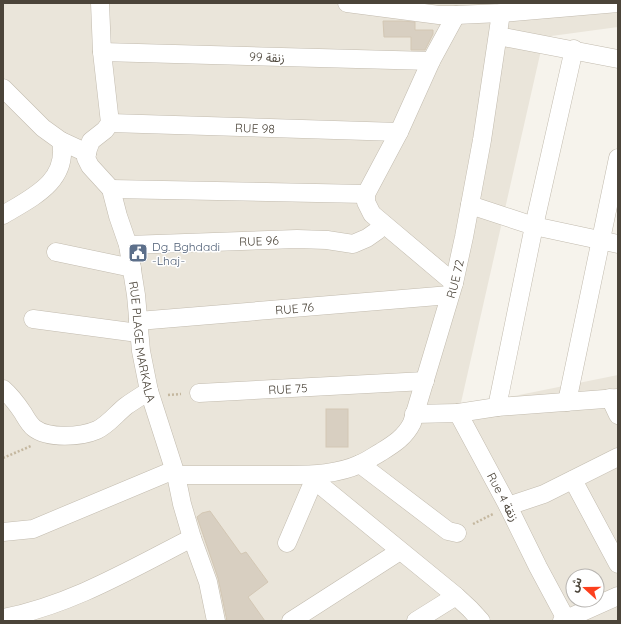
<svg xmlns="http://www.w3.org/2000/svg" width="621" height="624" viewBox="0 0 621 624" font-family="Quicksand,'Noto Sans Arabic',sans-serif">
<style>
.residential{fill:#eae5da;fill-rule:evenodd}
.building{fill:#d8cfc1;stroke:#d3c7b4}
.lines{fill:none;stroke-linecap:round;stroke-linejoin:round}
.minor-casing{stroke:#c2bbae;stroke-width:19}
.path{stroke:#c4b79f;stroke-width:2.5;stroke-dasharray:2 2;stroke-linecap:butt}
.minor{stroke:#fff;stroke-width:18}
.labels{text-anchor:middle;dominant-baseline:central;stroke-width:3;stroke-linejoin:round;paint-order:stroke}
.street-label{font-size:12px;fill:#4b4439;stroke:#fff}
.service-label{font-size:12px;fill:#4e5e75;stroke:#fff;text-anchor:start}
</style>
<rect width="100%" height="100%" fill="#f6f3ec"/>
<path class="residential" d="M3,3H618V27L544,37L460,407L618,375V621H3ZM573,576H597V600H573Z"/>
<g class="building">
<polygon points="383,21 402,21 415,22 415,30 433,30 433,34 425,50 411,50 411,37 384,37"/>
<rect x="326" y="409" width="22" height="38"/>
<polygon points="210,511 241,554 246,552 268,582 248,597 265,621 227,621 218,578 197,517 202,513"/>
</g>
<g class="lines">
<g class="minor-casing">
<g id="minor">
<path id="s1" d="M100,3L102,52L110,123L105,130L91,141L88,149L86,158L90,166L111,189L118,216L128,245L136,295L141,351L149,391L176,475L182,504L192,538L208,582L216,621"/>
<polyline points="347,3 439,15 456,15 501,13 618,3"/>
<polyline points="498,36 618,59"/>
<polyline points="102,52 431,61"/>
<polyline points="3,88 43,128 61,141 87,153"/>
<path id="s2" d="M110,123L399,132"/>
<polyline points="111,189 366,194"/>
<polyline points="470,205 534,226 618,244"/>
<path d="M3,215C33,197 69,181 61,141"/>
<path id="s3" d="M128,245L297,239L327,240L353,244L367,238L377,231L382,223"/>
<polyline points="56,252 132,268"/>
<polyline points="454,283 372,214 366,202 366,194 399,132 431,61 456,15"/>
<polyline points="33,319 138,333"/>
<path id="s4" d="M138,321L450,295"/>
<path d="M3,389C11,396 17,404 23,413C26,418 29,424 34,428C48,439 81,437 97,430C108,425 116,414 126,406C133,401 141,396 149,391"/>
<path id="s5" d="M199,393L425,381"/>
<polyline points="610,398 618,415"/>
<polyline points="567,402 618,158"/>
<polyline points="497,407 534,226 574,49"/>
<polyline points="458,413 497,407 618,398"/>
<polyline points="414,414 458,413 508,506 538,567 567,621"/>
<polyline points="360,464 448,531 457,533"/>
<path id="s6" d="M176,475H290C313,475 338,474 360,464C367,461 374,456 381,452C394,444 405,437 412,423L454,283L464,237L482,140L501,13"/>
<polyline points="308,475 456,596 470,609 481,621"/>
<polyline points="573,480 618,564"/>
<polyline points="508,506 544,494 618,457"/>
<polyline points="3,532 33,529 174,470"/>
<polyline points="287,543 314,480"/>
<path d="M3,618C71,605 131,569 192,538"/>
<polyline points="291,621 400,551"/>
<polyline points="416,621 456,596"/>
<polyline points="562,621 618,596"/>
</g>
</g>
<g class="path">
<polyline points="168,395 181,394"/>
<polyline points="3,458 31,446"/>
<polyline points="473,524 493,514"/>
</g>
<use href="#minor" class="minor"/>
</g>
<defs>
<g id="civic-square" transform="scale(1)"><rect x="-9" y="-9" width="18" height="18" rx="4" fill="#5c6f8a" stroke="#fff"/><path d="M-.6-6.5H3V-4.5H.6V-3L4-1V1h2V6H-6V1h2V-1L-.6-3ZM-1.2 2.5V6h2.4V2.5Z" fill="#fff"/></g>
</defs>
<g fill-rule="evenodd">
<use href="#civic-square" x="138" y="253"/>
</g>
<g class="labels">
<g class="street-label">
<text transform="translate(267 57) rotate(2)">زنقة 99</text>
<text stroke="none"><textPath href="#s2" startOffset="145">RUE 98</textPath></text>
<text stroke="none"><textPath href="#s3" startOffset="131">RUE 96</textPath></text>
<text stroke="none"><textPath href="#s6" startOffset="403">RUE 72</textPath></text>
<text stroke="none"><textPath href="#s4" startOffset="157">RUE 76</textPath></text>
<text stroke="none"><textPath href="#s1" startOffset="361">RUE PLAGE MARKALA</textPath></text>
<text stroke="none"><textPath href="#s5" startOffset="89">RUE 75</textPath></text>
<text transform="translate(503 497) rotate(62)">Rue 4 زنقة</text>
</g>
<g class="service-label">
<text x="152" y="246">Dg. Bghdadi<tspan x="152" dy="14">-Lhaj-</tspan></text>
</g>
</g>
<rect width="621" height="624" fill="none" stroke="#4b4439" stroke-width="8"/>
<g transform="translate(585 588) rotate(291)"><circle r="19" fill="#ffffff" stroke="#b7b4b0"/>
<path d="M0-3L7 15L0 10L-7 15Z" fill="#fc3f1d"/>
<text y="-6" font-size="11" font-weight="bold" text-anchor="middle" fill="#4b4439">ش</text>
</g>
</svg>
